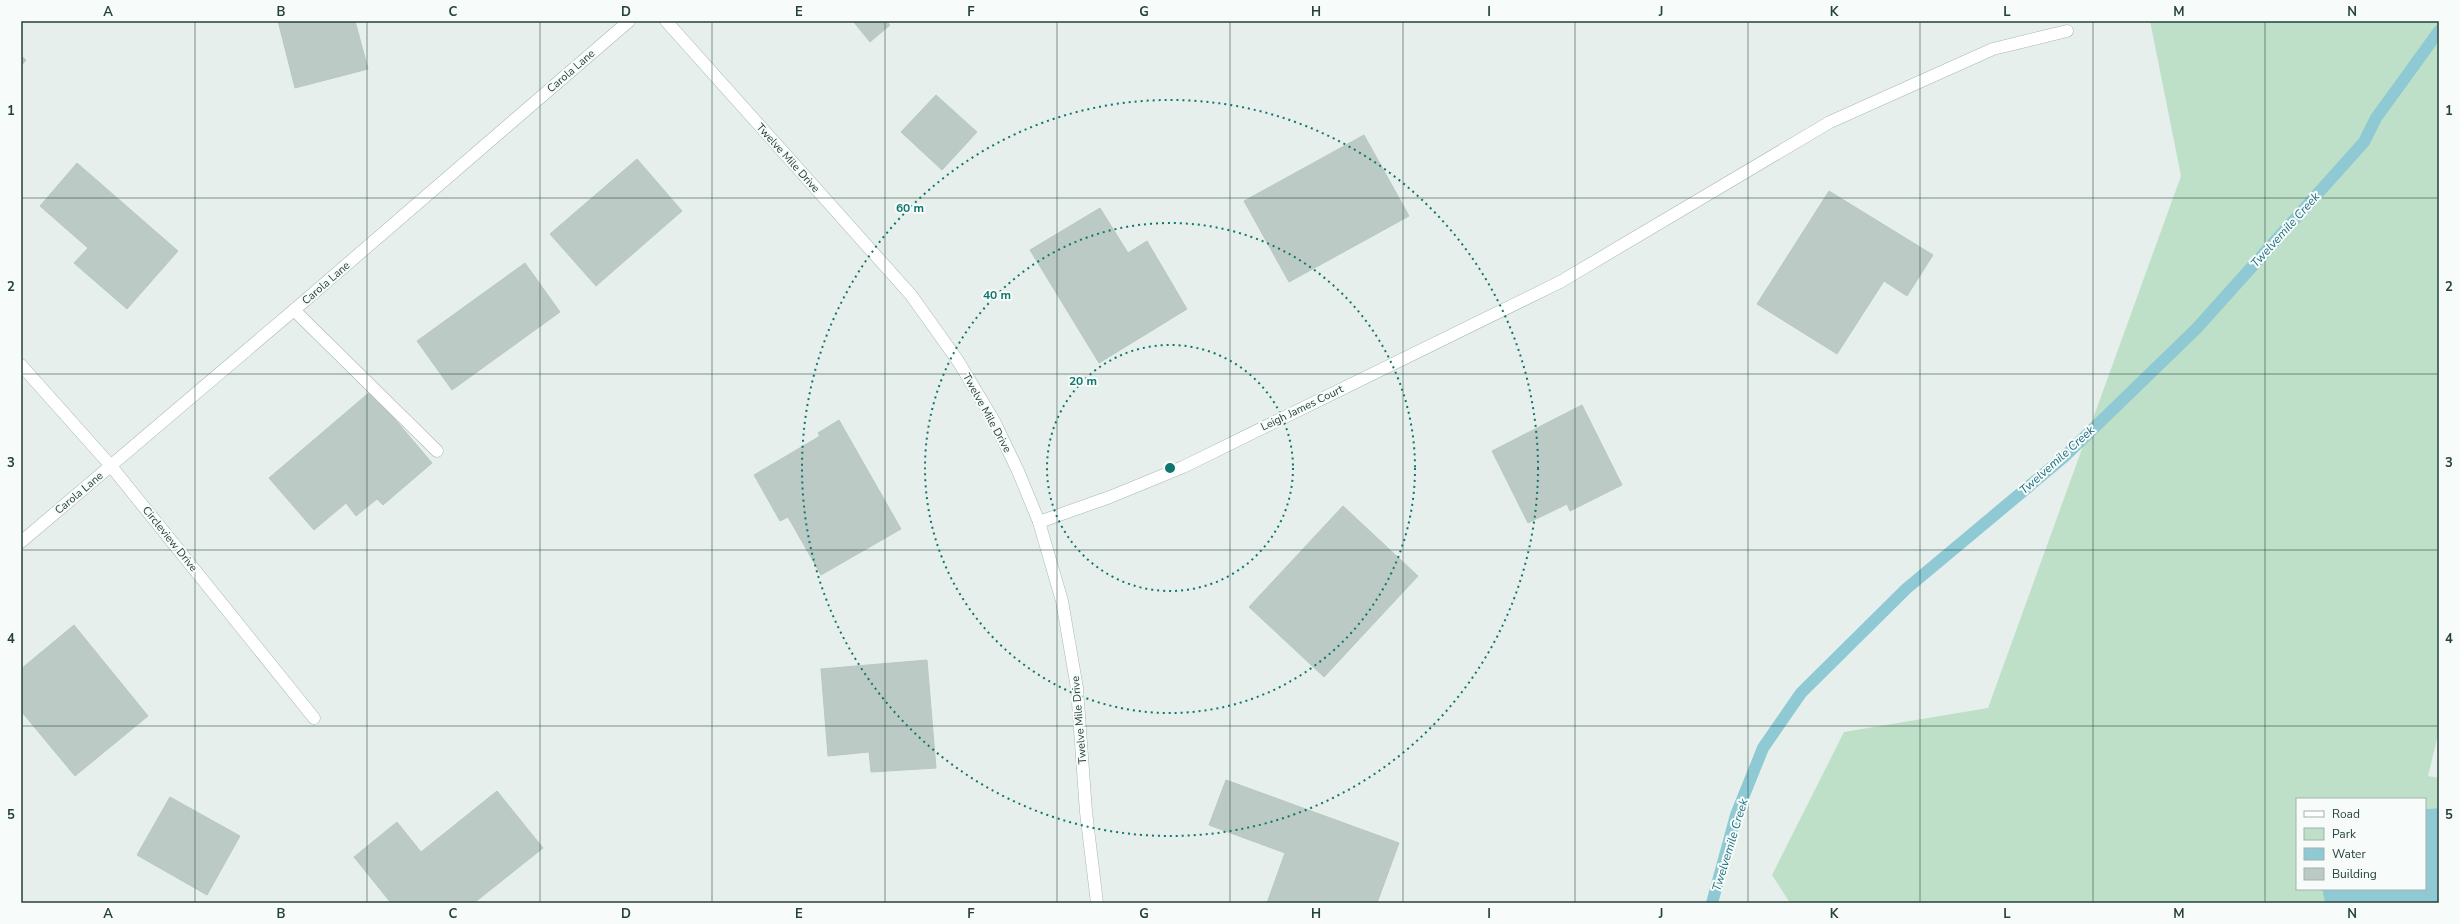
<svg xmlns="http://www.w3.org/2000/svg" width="2460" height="924" viewBox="0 0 2460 924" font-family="'Nunito Sans',sans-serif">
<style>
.green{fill:#bfe0c8}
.water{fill:#8ec9d4}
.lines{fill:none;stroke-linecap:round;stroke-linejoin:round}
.stream{stroke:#8ec9d4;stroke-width:12}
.building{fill:#bbcac4;stroke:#b8c9c2}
.service-casing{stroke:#a8b8b2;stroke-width:13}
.minor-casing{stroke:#a8b8b2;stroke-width:13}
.service{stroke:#fff;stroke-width:12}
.minor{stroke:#fff;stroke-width:12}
.grid{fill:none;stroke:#24423a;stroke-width:1;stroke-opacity:0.55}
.ring{fill:none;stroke:#0f766e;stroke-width:2;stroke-dasharray:2 4}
.labels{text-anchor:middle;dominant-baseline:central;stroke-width:4;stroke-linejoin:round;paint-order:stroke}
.street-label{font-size:11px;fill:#24423a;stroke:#f7fbf9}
.water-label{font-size:12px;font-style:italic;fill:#1c6f80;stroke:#f7fbf9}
.centre{fill:#0f766e;stroke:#f7fbf9;stroke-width:2}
.ring-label{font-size:12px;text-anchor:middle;font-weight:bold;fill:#0f766e;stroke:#f7fbf9;stroke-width:4;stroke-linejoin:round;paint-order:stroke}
.neatline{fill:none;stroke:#24423a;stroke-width:1.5}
.grid-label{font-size:13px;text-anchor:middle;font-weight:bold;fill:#24423a}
</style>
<rect width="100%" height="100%" fill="#e6efeb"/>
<polygon class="green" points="2150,21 2439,21 2439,731 2428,776 2439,778 2439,808 2425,809 2425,799 2297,799 2297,889 2322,889 2325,903 1790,903 1772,875 1844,732 1988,708 2181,176"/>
<polygon class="water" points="2439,808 2439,903 2325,903 2322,889 2425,889 2425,809"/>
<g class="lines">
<polyline class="stream" points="1712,903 1736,815 1763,748 1801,693 1906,589 2064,457 2197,328 2364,142 2376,118 2439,31"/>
</g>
<g class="building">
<polygon points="278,21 355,21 368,69 295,88"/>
<polygon points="853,21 886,21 890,25 870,42"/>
<polygon points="21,56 26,60 21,66"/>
<polygon points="936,95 977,132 942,170 901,132"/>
<polygon points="1364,135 1409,216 1289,282 1244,201"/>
<polygon points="637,159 682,211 596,286 550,234"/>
<polygon points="77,163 178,251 127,309 74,263 88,248 40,206"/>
<polygon points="1829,191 1933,255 1907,296 1884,281 1837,354 1757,304"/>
<polygon points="1100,208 1128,253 1147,241 1187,309 1099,363 1030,250"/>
<polygon points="525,263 560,312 452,390 417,341"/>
<polygon points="371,391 432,463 383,505 377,499 356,516 346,503 314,530 269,478"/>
<polygon points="1582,405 1622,485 1570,511 1567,504 1528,523 1492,451"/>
<polygon points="839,420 901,529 821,575 788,517 780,521 754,475 820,436 818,433"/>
<polygon points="1343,506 1418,576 1324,677 1249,607"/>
<polygon points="74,625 148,716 75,776 21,711 21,669"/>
<polygon points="927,660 936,768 871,772 869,752 828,756 821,669"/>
<polygon points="1226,780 1399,843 1377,903 1267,903 1285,853 1209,825"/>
<polygon points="497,791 543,848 474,903 391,903 354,857 397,822 421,852"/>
<polygon points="170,797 240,836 207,895 137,855"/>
</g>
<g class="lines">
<g class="service-casing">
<g id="service">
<polyline points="1560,282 1830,122 1993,49 2067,31"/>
<polyline points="294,310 437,451"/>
</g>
</g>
<g class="minor-casing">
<g id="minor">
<polyline points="666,21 911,295 958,361 994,421 1018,471 1039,522 1062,601 1077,688 1086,812 1097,903"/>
<polyline points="21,365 111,466 314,718"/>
<polyline points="1039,522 1110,497 1183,467 1560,282"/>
<polyline points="21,542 294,310 629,21"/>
</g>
</g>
<use href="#service" class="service"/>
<use href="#minor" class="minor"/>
</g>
<path class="grid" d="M195,21V903M367,21V903M540,21V903M712,21V903M885,21V903M1057,21V903M1230,21V903M1403,21V903M1575,21V903M1748,21V903M1920,21V903M2093,21V903M2265,21V903M21,198H2439M21,374H2439M21,550H2439M21,726H2439"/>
<g class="ring">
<circle cx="1170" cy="468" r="123"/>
<circle cx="1170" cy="468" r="245"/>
<circle cx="1170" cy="468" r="368"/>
</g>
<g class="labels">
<g class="street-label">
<text transform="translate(571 71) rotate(-41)">Carola Lane</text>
<text transform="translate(788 158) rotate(48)">Twelve Mile Drive</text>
<text transform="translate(326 283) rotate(-41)">Carola Lane</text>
<text transform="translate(1302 408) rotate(-26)">Leigh James Court</text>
<text transform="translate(987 413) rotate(61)">Twelve Mile Drive</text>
<text transform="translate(79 493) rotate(-40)">Carola Lane</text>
<text transform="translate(170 539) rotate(51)">Circleview Drive</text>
<text transform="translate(1079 720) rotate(-95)">Twelve Mile Drive</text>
</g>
<g class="water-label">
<text transform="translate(2285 230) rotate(-48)">Twelvemile Creek</text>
<text transform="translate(2057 460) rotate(-42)">Twelvemile Creek</text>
<text transform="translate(1730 845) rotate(-73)">Twelvemile Creek</text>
</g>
</g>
<circle cx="1170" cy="468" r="6" class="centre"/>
<g class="ring-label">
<text x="910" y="212">60 m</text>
<text x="997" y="299">40 m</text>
<text x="1083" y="385">20 m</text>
</g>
<rect width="2460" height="924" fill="none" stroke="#f7fbf9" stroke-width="44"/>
<rect x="2296" y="798" width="130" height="92" fill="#f7fbf9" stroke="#a3b1ad"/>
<rect x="2304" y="811" width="20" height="6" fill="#ffffff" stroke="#a3b1ad"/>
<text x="2332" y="818" font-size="12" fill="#24423a">Road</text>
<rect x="2304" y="828" width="20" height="12" fill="#bfe0c8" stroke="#a3b1ad"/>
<text x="2332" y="838" font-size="12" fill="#24423a">Park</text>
<rect x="2304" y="848" width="20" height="12" fill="#8ec9d4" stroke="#a3b1ad"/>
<text x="2332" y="858" font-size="12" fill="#24423a">Water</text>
<rect x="2304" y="868" width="20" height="12" fill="#bbcac4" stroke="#a3b1ad"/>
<text x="2332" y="878" font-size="12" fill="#24423a">Building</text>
<rect x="22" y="22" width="2416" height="880" class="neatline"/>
<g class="grid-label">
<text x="108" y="16">A</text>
<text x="281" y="16">B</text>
<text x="453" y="16">C</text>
<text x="626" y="16">D</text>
<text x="799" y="16">E</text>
<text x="971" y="16">F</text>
<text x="1144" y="16">G</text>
<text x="1316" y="16">H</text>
<text x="1489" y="16">I</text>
<text x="1661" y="16">J</text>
<text x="1834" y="16">K</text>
<text x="2007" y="16">L</text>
<text x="2179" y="16">M</text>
<text x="2352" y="16">N</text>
<text x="11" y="115">1</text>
<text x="2449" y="115">1</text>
<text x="11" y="291">2</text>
<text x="2449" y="291">2</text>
<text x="11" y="467">3</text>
<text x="2449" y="467">3</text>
<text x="11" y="643">4</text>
<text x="2449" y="643">4</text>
<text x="11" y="819">5</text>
<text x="2449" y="819">5</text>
<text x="108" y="918">A</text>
<text x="281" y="918">B</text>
<text x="453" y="918">C</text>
<text x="626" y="918">D</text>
<text x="799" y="918">E</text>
<text x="971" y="918">F</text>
<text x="1144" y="918">G</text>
<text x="1316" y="918">H</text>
<text x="1489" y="918">I</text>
<text x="1661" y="918">J</text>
<text x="1834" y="918">K</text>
<text x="2007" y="918">L</text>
<text x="2179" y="918">M</text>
<text x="2352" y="918">N</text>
</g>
</svg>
